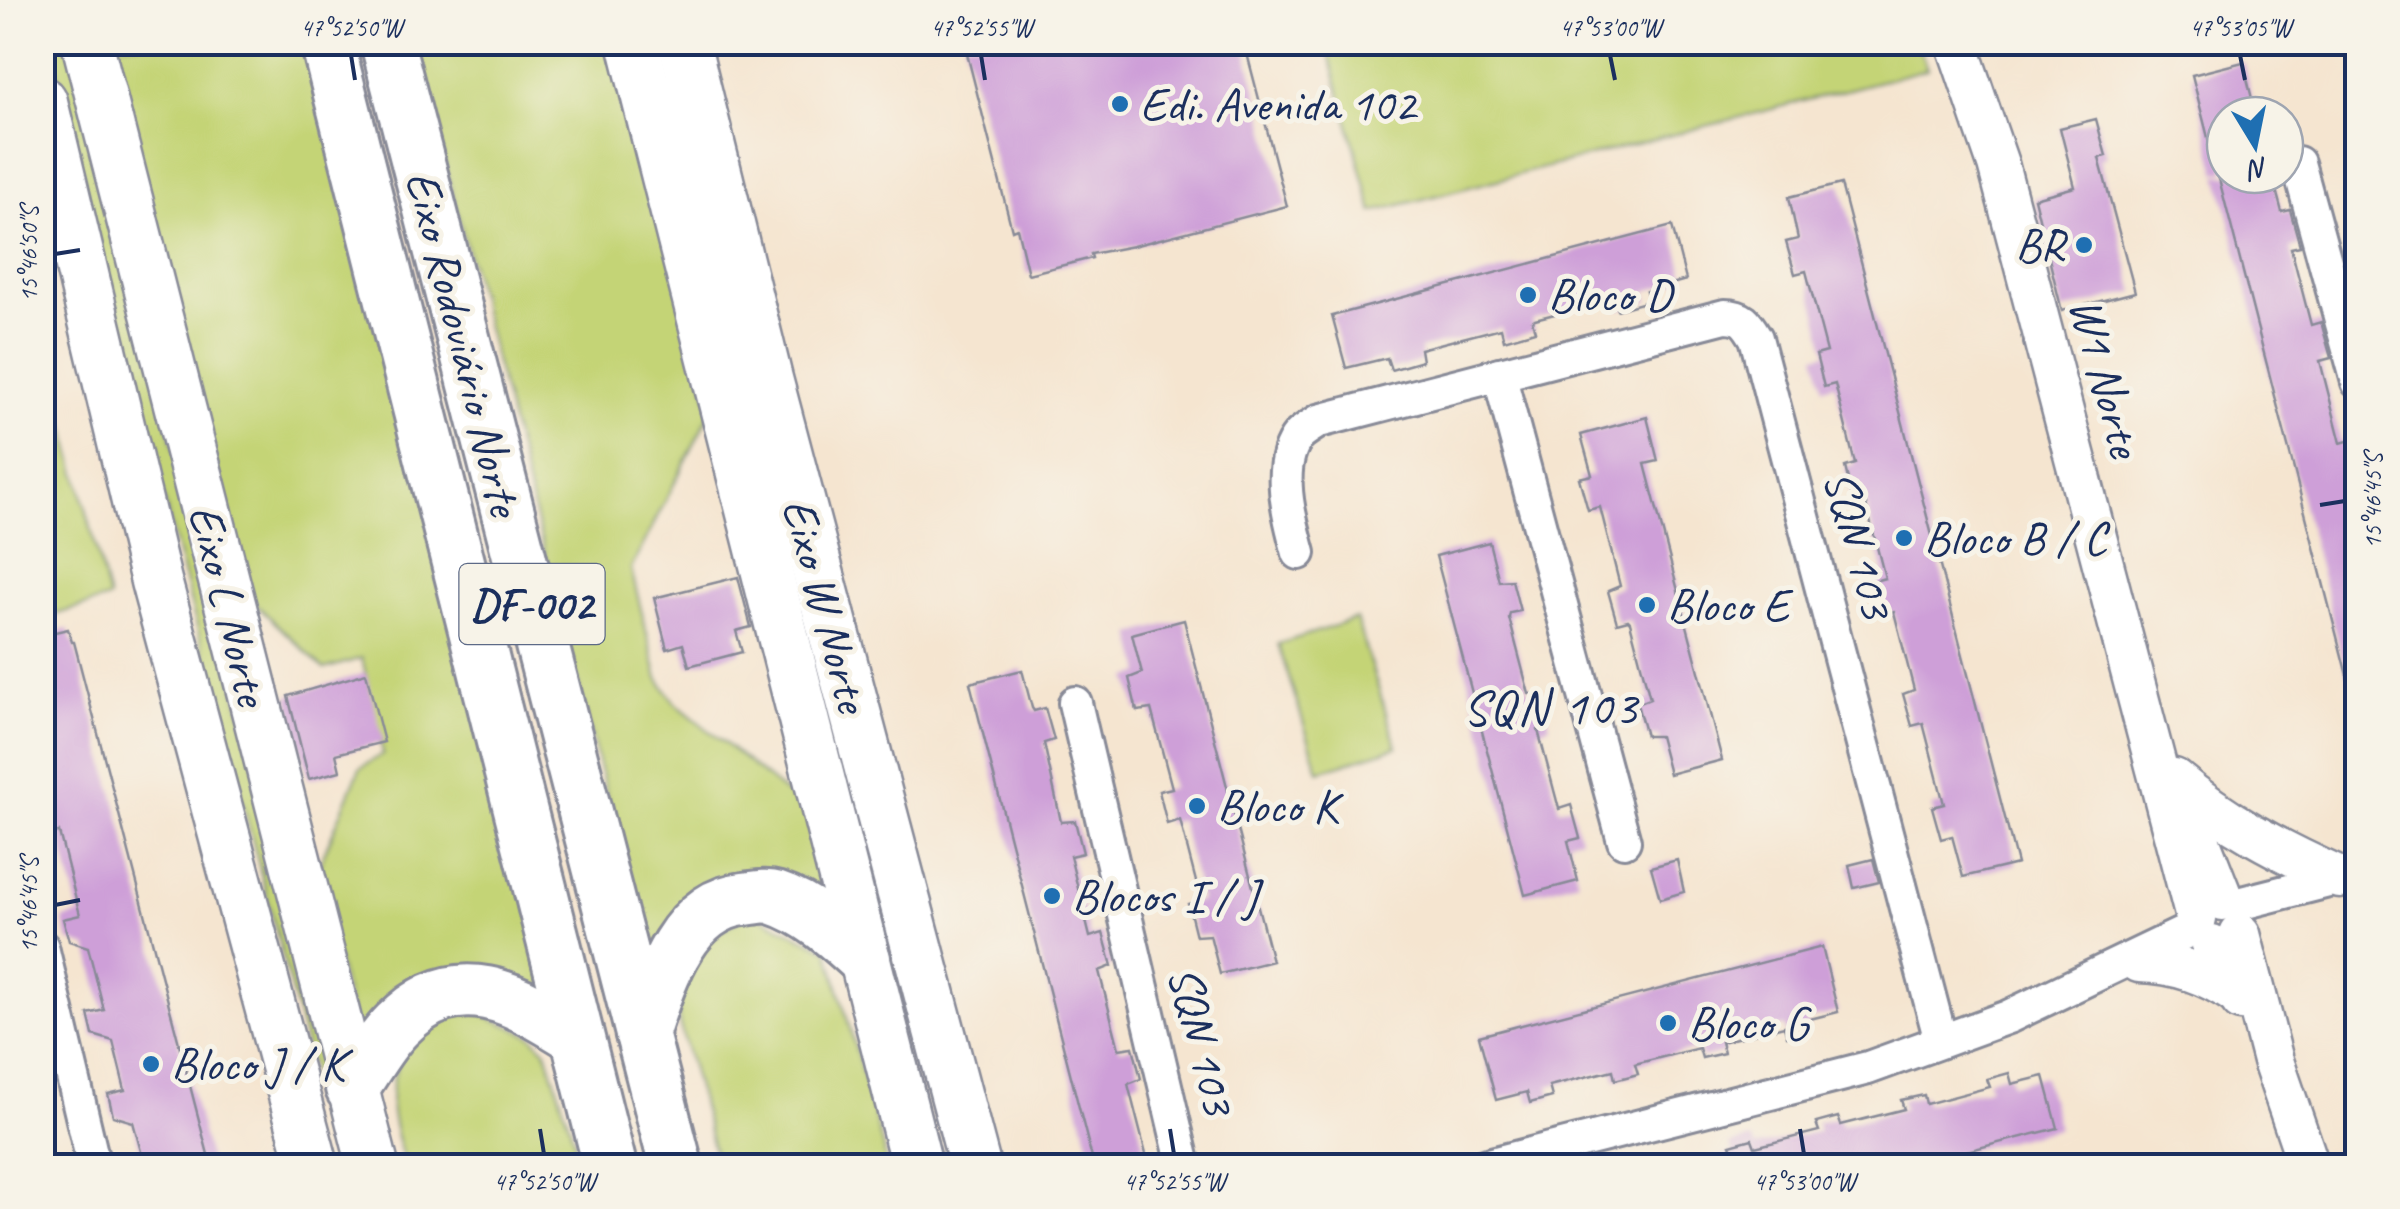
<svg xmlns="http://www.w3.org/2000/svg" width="2400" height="1209" viewBox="0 0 2400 1209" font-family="Caveat,sans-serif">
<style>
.green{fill:#c4d476;stroke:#70826a;stroke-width:2.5}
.building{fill:#ce9fd8}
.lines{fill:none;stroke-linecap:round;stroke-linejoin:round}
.minor-casing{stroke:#888a97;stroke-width:38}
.tertiary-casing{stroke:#888a97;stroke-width:45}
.primary-casing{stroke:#888a97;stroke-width:55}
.trunk-casing{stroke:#888a97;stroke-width:58}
.minor{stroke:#fff;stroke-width:32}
.tertiary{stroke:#fff;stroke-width:40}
.primary{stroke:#fff;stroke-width:50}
.trunk{stroke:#fff;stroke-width:52}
.ticks{fill:none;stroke:#1b2f5e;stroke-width:4}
.poi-dot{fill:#1f6fb2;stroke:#f7f3e8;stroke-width:4}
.labels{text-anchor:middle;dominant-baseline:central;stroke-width:10;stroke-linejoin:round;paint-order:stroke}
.shield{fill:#f7f3e8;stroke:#5d6a87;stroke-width:2.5}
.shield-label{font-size:45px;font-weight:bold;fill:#1b2f5e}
.poi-label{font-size:48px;fill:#1b2f5e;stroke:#f7f3e8;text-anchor:start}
.street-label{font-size:48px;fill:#1b2f5e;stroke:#f7f3e8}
.neighbourhood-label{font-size:50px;letter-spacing:2.5px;fill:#1b2f5e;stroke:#f7f3e8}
.neatline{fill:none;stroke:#1b2f5e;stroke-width:4}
.ticks-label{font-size:25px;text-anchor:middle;fill:#1b2f5e}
</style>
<rect width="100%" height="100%" fill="#f7f3e8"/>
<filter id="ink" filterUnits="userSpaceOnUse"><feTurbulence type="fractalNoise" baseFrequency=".01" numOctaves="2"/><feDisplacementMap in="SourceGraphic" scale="20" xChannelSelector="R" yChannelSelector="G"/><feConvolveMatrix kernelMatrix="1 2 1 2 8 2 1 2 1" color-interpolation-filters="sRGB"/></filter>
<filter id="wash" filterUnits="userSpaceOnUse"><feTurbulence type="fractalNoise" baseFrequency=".0048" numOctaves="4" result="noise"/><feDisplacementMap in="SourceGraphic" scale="40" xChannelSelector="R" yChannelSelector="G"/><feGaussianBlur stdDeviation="2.25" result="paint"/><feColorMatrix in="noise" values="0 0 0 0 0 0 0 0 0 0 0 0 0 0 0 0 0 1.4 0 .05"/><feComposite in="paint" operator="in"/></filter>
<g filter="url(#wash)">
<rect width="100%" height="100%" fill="#f5e5d0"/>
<g class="green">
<polygon points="1917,42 1927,69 1373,212 1326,43"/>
<polygon points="51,43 71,43 357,1166 337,1166 98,246"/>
<polygon points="105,43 309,43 556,1015 509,988 364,1064 315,875 360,768 383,754 362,658 324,669 247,596"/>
<polygon points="414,43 628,43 711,411 631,569 658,678 675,703 809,812 842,917 786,884 649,961"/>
<polygon points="43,340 109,599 43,618 42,618"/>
<polygon points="1356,619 1397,747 1319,771 1278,644"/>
<polygon points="750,912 828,950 888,1166 718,1166 679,1022 675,985 688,953"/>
<path d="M477,1012L532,1036L546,1051L582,1166H405C401,1149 394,1131 392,1113C387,1078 404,1034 438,1020C450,1015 465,1015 477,1012Z"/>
</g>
<g id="blocks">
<g class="building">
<polygon points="964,42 1244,42 1287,206 1133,246 1091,254 1092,258 1028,274 1017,228 1012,230"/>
<polygon points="2243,62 2256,115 2225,115 2225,172 2217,173 2192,75"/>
<polygon points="2096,119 2106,156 2099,158 2135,292 2062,311 2034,198 2075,187 2060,128"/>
<polygon points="2218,175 2272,175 2282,212 2290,210 2300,246 2291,248 2311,325 2321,322 2331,358 2320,361 2341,443 2358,438 2358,477 2351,478 2358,505 2358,686 2350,687"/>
<polygon points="1841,184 2017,864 1963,877 1952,836 1941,839 1932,807 1944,804 1923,723 1912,726 1903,694 1914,690 1894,612 1882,613 1874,581 1885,578 1864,497 1853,500 1845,467 1855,464 1835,384 1824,387 1816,355 1827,352 1806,271 1795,274 1786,242 1798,239 1789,197"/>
<polygon points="1672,226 1686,280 1646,291 1649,301 1617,310 1614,299 1535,319 1532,321 1535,331 1504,340 1501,328 1420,349 1422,361 1391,370 1387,358 1346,368 1332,316"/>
<polygon points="1647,417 1658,461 1645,464 1722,760 1669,774 1659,736 1646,736 1637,704 1650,699 1630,622 1628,620 1617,623 1608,591 1620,586 1600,507 1588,510 1579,478 1592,475 1581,435"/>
<polygon points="1489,542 1499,581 1512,580 1520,611 1510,613 1509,618 1529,694 1542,693 1550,725 1538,730 1559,809 1571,805 1580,838 1568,841 1578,881 1525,895 1436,556"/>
<polygon points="738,577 751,627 736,631 742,652 689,666 683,644 667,649 654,598"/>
<polygon points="1184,620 1272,961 1220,974 1210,935 1196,936 1188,904 1201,901 1180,820 1167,824 1159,791 1172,788 1151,709 1137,711 1129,678 1142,673 1132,634"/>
<polygon points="68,629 72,642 74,642 211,1166 145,1166 133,1122 113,1116 108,1094 125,1090 113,1041 93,1035 88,1014 104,1010 88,947 69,941 63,919 80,915 59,832 42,835 42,810 52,808 42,770 42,635"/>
<polygon points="1022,670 1032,708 1034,711 1045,708 1054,740 1044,743 1061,822 1075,821 1083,853 1070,856 1090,937 1103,933 1112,966 1099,971 1119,1049 1133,1047 1141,1079 1128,1084 1149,1166 1094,1166 970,683"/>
<polygon points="366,673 384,742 336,754 340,771 309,779 288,696"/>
<polygon points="1873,859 1879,882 1854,888 1849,865"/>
<polygon points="1677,860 1684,892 1660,899 1651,867"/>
<polygon points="1822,947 1838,1012 1806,1020 1809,1030 1787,1036 1784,1026 1721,1042 1724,1053 1702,1058 1699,1048 1635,1064 1638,1074 1615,1080 1613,1070 1549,1086 1552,1097 1530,1103 1527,1092 1496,1100 1479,1036"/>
<polygon points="2009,1073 2012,1084 2044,1076 2058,1128 1907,1166 1711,1166 1710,1159 1733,1153 1730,1145 1752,1139 1755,1147 1819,1131 1816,1123 1838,1117 1841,1125 1904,1109 1901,1100 1924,1095 1926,1104 1990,1087 1987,1079"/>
</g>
</g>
</g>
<g filter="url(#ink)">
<use href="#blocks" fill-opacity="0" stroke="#888a97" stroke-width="2.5"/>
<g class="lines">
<g class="minor-casing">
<g id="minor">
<polyline points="2298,163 2358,382"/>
<polyline points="1499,374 1624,841"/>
<path d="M1299,553C1290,521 1274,464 1299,435C1304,430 1313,425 1319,421L1725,316C1743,316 1747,323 1756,338L1941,1041"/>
<polyline points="1075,703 1184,1166"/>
<polyline points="2234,905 2348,876"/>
<polyline points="42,947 94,1166"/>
<polyline points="1484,1166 1868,1068 2008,1017 2196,927"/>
</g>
</g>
<g class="tertiary-casing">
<g id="tertiary">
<polyline points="1956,42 1998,164 2196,918"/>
<path d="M2174,779C2224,822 2280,851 2340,878"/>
<polyline points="2195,829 2223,900"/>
<polyline points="2240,934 2273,1061 2309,1166"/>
<polyline points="2212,945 2241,1000"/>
<path d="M2139,962C2177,963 2207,974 2238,995"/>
</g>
</g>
<g class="primary-casing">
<g id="primary">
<polyline points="87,42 373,1166"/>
<polyline points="633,42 917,1166"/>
<polyline points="684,42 767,379 975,1166"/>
<polyline points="42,102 156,581 313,1166"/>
</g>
</g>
<g class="trunk-casing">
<g id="trunk">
<polyline points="327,42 610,1166"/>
<polyline points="387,42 676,1166"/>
<path d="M642,1034C659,983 681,905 744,899C754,898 766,895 775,898C809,909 838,935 864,959"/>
<path d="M352,1088C366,1068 379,1043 397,1025C458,963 515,998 576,1036"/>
</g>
</g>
<use href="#minor" class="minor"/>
<use href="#tertiary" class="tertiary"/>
<use href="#primary" class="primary"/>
<use href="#trunk" class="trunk"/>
</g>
</g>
<path class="ticks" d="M351,55L355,80M981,55L985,80M1610,55L1615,80M2240,55L2245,80M55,254L80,250M2320,505L2345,501M55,905L80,900M540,1129L544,1154M1170,1129L1174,1154M1800,1129L1804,1154"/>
<g class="poi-dot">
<circle cx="1120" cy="104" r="10"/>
<circle cx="2084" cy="245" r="10"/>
<circle cx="1528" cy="295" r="10"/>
<circle cx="1904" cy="538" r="10"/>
<circle cx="1647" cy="605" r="10"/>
<circle cx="1197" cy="806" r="10"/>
<circle cx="1052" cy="896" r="10"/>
<circle cx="1668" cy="1023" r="10"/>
<circle cx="151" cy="1064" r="10"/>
</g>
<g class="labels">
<rect class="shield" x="459.5" y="564" width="145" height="80" rx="8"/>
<g class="shield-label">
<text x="532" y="604">DF-002</text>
</g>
<g class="poi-label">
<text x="1140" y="104">Edi. Avenida 102</text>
<text x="2064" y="245" text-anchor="end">BR</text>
<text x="1548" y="295">Bloco D</text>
<text x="1924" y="538">Bloco B / C</text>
<text x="1667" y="605">Bloco E</text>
<text x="1217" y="806">Bloco K</text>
<text x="1072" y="896">Blocos I / J</text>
<text x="1688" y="1023">Bloco G</text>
<text x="171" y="1064">Bloco J / K</text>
</g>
<g class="street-label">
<text transform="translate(464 343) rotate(76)">Eixo Rodoviário Norte</text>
<text transform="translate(2106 377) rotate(75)">W1 Norte</text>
<text transform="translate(1859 544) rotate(75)">SQN 103</text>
<text transform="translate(229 605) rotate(76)">Eixo L Norte</text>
<text transform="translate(826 605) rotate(75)">Eixo W Norte</text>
<text transform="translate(1202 1040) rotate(76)">SQN 103</text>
</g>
<g class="neighbourhood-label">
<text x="1551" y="707">SQN 103</text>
</g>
</g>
<rect width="2400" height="1209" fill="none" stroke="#f7f3e8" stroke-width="110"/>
<g transform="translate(2255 145) rotate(170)"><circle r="48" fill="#f7f3e8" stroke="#9fa5b1" stroke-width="2.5"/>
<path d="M0-8L18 38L0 25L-18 38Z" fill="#1f6fb2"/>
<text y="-15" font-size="28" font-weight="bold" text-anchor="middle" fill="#1b2f5e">N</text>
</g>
<rect x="55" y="55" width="2290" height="1099" class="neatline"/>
<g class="ticks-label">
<text x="351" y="36">47°52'50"W</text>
<text x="981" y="36">47°52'55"W</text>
<text x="1610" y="36">47°53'00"W</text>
<text x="2240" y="36">47°53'05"W</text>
<text transform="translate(28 254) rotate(-90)" y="9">15°46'50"S</text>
<text transform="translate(2372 501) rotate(-90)" y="9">15°46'45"S</text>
<text transform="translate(28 905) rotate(-90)" y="9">15°46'45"S</text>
<text x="544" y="1190">47°52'50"W</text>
<text x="1174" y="1190">47°52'55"W</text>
<text x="1804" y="1190">47°53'00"W</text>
</g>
</svg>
